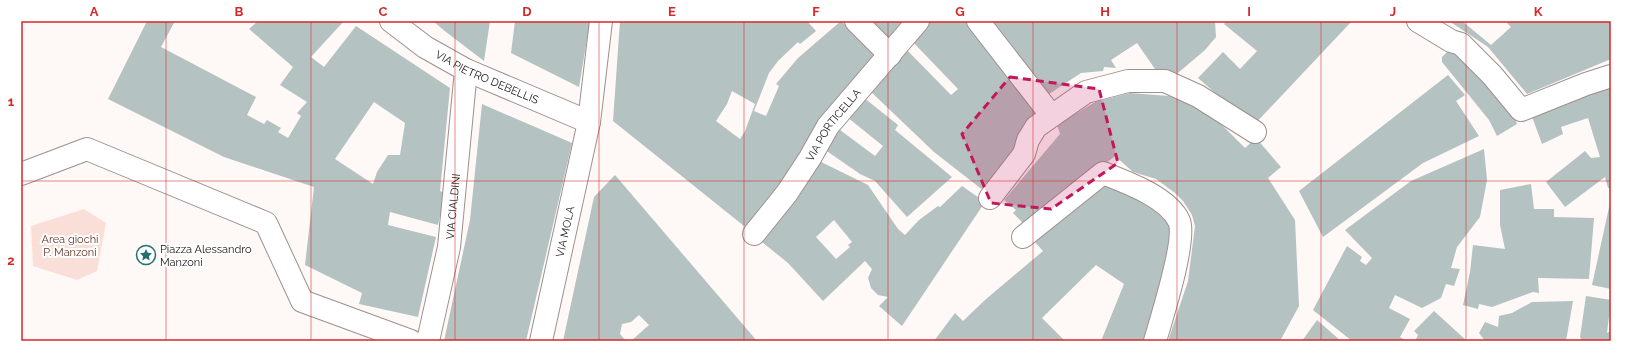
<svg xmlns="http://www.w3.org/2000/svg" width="1632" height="362" viewBox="0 0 1632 362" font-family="Raleway,sans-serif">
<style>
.green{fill:#fadfd8}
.building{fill:#b4c2c1;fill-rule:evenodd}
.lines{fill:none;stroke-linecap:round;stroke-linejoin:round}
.street-casing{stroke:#9d918d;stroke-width:24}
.secondary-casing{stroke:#9d918d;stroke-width:24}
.street{stroke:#fff;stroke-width:22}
.secondary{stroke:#fff;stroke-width:22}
.marked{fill:#c2185b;fill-opacity:0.2;stroke:#c2185b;stroke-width:3;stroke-dasharray:8 5;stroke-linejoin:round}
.grid{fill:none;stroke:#d62828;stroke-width:1;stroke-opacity:0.55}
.labels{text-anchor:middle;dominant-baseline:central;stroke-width:4;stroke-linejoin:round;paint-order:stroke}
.street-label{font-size:11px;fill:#1a1614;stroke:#fff}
.park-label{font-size:11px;fill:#643427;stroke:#fff}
.poi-label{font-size:11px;fill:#1a1614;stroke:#fff;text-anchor:start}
.neatline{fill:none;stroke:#d62828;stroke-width:1.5}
.grid-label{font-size:13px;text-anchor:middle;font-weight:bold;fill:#d62828}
</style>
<rect width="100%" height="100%" fill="#fef8f7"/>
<polygon class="green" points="84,209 106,223 97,271 77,280 33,266 31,226"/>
<g class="building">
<path d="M147,21H175L161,47L256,97L247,115L264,124L267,120L281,128L278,132L288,138L301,116L297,113L307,102L280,85L293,67L249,29L258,21H344L311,57L324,67L356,26L450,88L440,191L445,193L438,225L390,212L388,225L436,237L418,317L359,304L362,293L305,265L314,187L224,157L108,99ZM374,102L405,123L400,155H388L377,172L373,184L335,159Z"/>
<polygon points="433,21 490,21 484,61 446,32"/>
<polygon points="515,21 590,21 579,87 511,53"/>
<path d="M620,21H807L816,31L800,44L798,42L778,61L769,73L754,111L766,116L779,86L776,84L798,58L841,21L877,53L749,230L613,121ZM732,91L755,104L745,131L740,139L716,121L727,104Z"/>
<polygon points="862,21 907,21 888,46"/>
<polygon points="924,21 972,21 1044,113 984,191 934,152 868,89 904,47 951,95 958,89 910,39"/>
<polygon points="991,21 1215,21 1216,37 1205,50 1172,78 1155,69 1137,43 1111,60 1116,68 1104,67 1103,71 1081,73 1046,96"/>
<polygon points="1226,21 1352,21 1253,126 1198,78 1223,52 1240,69 1257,51 1224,24"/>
<polygon points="1449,21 1462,21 1491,45 1511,27 1505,21 1611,21 1611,59 1527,94 1488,47"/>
<polygon points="1453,46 1511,107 1517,124 1497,136 1489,120 1442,62 1442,57"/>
<polygon points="1448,75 1465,95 1456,101 1479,136 1423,163 1323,237 1299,191"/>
<polygon points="1611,87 1611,188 1608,188 1605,177 1565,207 1546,182 1585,151 1591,158 1600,157 1588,118 1561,127 1563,134 1542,144 1531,114 1586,94"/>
<polygon points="1130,93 1169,96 1196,106 1217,120 1245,148 1256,138 1281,167 1268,178 1295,220 1299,306 1280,341 1168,341 1188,281 1195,226 1192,215 1183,201 1175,193 1156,179 1133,172 1115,156 1026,226 1013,213 1016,210 1004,200 1060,134 1057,125 1095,102"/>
<polygon points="863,97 898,125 895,130 952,177 907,217 875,181 860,174 821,147 836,127 875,156 883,146 847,117"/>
<polygon points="482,104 572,143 526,341 444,341 470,220"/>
<polygon points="1484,149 1487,180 1480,217 1457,247 1451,268 1460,269 1454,286 1446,284 1441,298 1422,308 1395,295 1389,308 1410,319 1400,337 1405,340 1405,341 1352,341 1313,310 1347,246 1362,257 1360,261 1366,265 1372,258 1345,230 1411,181"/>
<path d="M815,159L868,185L898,229L905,235L919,220L938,206L940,207L962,186L985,202L902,326L879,306L888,297L878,295L871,288L868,278L872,269L865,261L823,301L788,263L757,238ZM834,220L852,242L848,245L850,247L836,259L816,237Z"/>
<polygon points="615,175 757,341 631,341 649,325 639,315 631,322 622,324 620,334 626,341 563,341 594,197"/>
<polygon points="1113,178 1175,215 1155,341 1101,341 1124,284 1096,265 1042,318 1065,341 934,341 955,313 963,321 985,300 1043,251 1032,239"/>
<polygon points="1531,184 1534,209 1554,209 1554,217 1594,218 1589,279 1538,278 1539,293 1533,292 1492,307 1479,304 1478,309 1463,305 1470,272 1473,245 1505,249 1500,225 1500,190"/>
<polygon points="1610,203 1611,203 1611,289 1592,285"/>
<polygon points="1586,296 1611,300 1607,333 1611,331 1611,341 1582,341 1580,337"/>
<polygon points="1573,301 1566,341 1485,341 1479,333 1485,322 1498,327 1499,316 1512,313 1532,302"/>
<polygon points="1434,311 1467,341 1415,341 1418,335 1414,331"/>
<polygon points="1317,320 1341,341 1302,341"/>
</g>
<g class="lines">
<g class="street-casing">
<g id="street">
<path id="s1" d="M391,21L425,47L466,70L589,122"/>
<polyline points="856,21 890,55"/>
<polyline points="978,21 1051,115"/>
<polyline points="1418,21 1451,41 1461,44 1492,75 1521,110 1586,84 1611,76"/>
<polyline points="21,174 87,149 266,223 302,301 411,341"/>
<polyline points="990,198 1024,154 1028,140 1036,127 1086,92 1128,81 1165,81 1198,96 1255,132"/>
<path id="s2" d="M754,234L787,193L810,158L828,126L918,21"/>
<path d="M1023,237L1103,173C1126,182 1168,197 1179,221C1187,239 1161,320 1155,341"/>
<path id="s3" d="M428,341L449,247L466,70"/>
</g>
</g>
<g class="secondary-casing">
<g id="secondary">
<path id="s4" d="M541,341L589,122L601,21"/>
</g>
</g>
<use href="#street" class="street"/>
<use href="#secondary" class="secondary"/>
</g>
<path class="marked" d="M1010,77L1099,89L1118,163L1051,209L991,203L962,134Z"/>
<path class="grid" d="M166,21V341M311,21V341M455,21V341M599,21V341M744,21V341M888,21V341M1033,21V341M1177,21V341M1321,21V341M1466,21V341M21,181H1611"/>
<defs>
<g id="sight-ring" transform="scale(1)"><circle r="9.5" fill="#fff" stroke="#246f6e" stroke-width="1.5"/><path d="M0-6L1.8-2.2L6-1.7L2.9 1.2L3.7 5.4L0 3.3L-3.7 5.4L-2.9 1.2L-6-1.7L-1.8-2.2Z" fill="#246f6e"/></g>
</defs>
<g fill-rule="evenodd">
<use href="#sight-ring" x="146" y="255"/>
</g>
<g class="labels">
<g class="street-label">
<text stroke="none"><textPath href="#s1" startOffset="112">VIA PIETRO DEBELLIS</textPath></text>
<text stroke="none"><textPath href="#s2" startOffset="135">VIA PORTICELLA</textPath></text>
<text stroke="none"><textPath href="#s3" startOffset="137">VIA CIALDINI</textPath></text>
<text stroke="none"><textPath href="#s4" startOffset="112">VIA MOLA</textPath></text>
</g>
<g class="park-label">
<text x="70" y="239">Area giochi<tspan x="70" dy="13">P. Manzoni</tspan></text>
</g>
<g class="poi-label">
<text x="160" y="249">Piazza Alessandro<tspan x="160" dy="13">Manzoni</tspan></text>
</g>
</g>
<rect width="1632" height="362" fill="none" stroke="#ffffff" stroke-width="44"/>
<rect x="22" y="22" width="1588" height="318" class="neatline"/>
<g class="grid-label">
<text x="94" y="16">A</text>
<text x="239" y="16">B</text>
<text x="383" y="16">C</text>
<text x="527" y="16">D</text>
<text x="672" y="16">E</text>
<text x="816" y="16">F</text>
<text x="960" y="16">G</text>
<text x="1105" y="16">H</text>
<text x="1249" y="16">I</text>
<text x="1393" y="16">J</text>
<text x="1538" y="16">K</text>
<text x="11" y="106">1</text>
<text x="11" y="265">2</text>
</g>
</svg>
